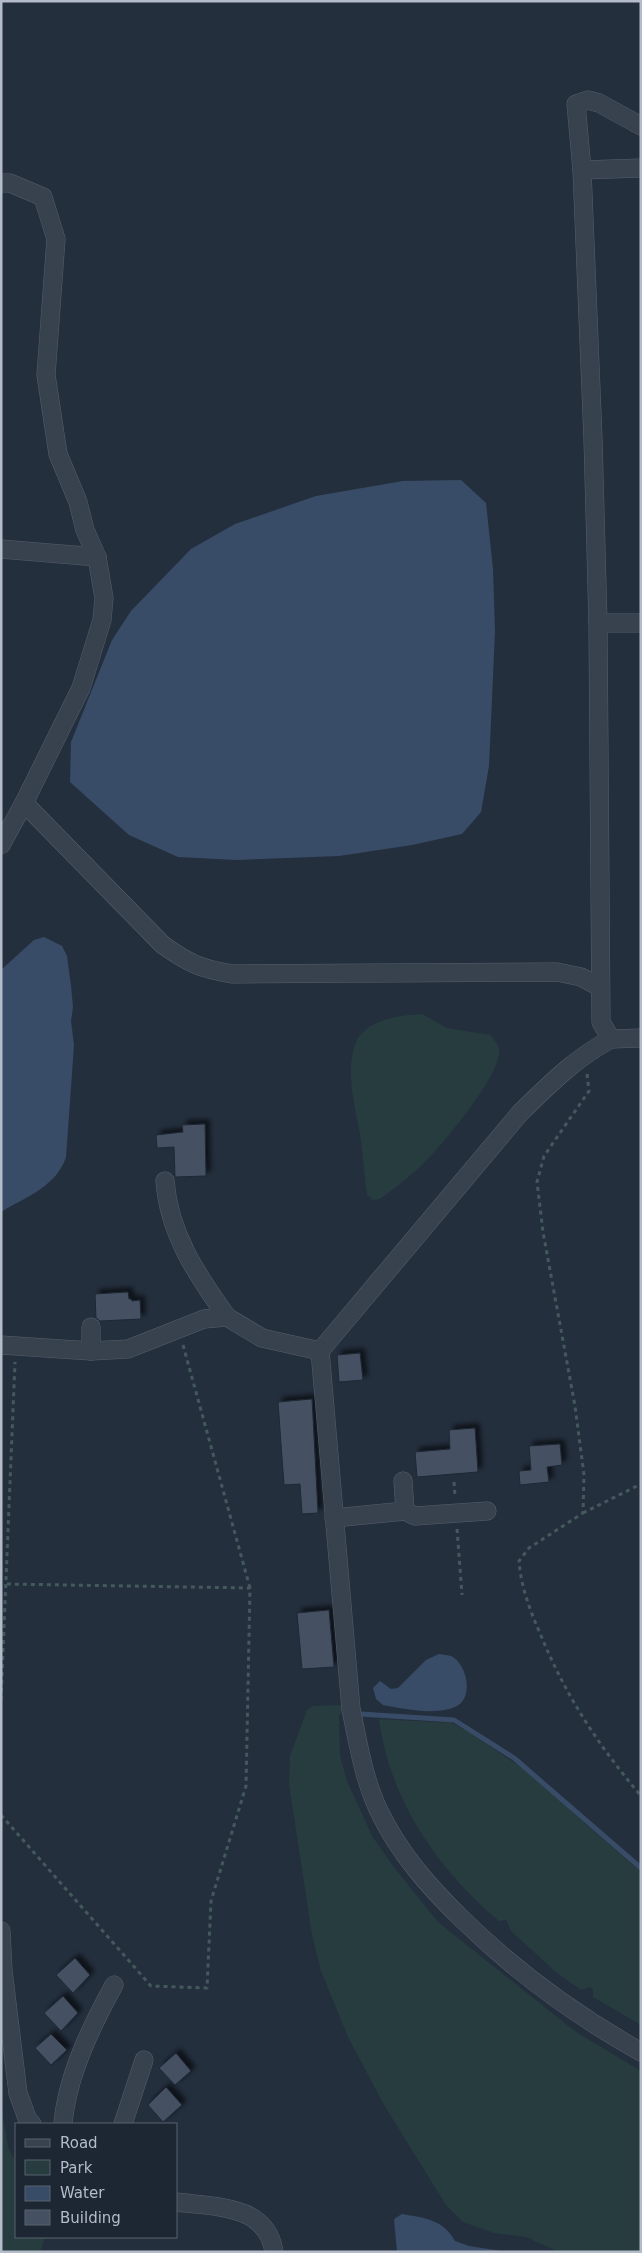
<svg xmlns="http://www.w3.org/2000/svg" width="642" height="2253" viewBox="0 0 642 2253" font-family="'DejaVu Sans',sans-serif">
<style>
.green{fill:#263c3f}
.water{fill:#394c67}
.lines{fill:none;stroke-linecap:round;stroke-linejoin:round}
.stream{stroke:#394c67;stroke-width:5}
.building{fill:#455162;stroke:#1f2835;filter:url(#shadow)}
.minor-casing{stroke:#565f6c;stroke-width:19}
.path{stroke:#44595c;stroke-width:3;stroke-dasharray:4 4;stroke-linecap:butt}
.minor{stroke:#38414e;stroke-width:18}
</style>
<defs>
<filter id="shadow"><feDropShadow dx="4.5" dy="-4.5" stdDeviation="2.5" flood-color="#0009"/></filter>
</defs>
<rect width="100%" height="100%" fill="#242f3e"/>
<g class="green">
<path d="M422,1014L447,1028L491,1035C493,1039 498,1044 499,1048C504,1073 438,1150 419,1168C407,1179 393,1189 380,1199L373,1200L367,1195C364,1175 363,1154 360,1134C355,1107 344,1067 357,1040C368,1019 402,1015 422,1014Z"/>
<polygon points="342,1705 343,1710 339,1716 340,1756 347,1781 372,1836 393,1866 438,1922 576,2032 641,2071 641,2252 559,2252 526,2237 494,2233 463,2222 446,2205 384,2105 348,2037 321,1971 312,1935 289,1784 290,1756 307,1710 313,1706"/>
<path d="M379,1719L451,1723L468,1731L539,1780L580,1819L641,1872V2025L593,1997V1990L590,1987L581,1990L557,1973L511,1931L506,1920L499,1921C438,1870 389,1799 379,1719Z"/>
<polygon points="1,2106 8,2147 16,2163 16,2237 45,2237 40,2252 1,2252"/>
</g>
<g class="water">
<polygon points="461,480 486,503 493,569 495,631 489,766 481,812 462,834 412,845 339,856 237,860 178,857 129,835 70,782 71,742 112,640 131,611 191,549 235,524 316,496 403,481"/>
<path d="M44,937L62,946L67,956L71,986L73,1007L71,1021L74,1045L66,1157C56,1187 27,1196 1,1212V970L34,940Z"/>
<path d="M439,1654C443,1655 448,1655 451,1656C467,1664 474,1697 457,1706C437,1716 404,1709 383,1705L376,1699L373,1688L380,1681L391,1689L398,1688L426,1660Z"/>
<path d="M402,2214C424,2218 443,2219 455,2241L469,2246L508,2252H397L394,2219Z"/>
</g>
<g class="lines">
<polyline class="stream" points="360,1714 454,1720 462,1725 514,1758 641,1868"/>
</g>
<g class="building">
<polygon points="205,1124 206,1176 175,1177 174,1147 157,1148 156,1135 183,1132 182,1125"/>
<polygon points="128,1292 129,1299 131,1299 132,1301 140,1300 141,1319 100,1321 96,1318 95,1294"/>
<polygon points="360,1353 363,1380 339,1382 337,1355"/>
<polygon points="312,1399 318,1513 302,1514 300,1484 284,1485 278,1402"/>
<polygon points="475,1428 478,1472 417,1477 415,1452 450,1449 449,1430"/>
<polygon points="560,1444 562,1465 547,1467 549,1482 520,1485 519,1471 531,1470 529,1446"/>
<polygon points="329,1610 334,1667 302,1669 297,1613"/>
<polygon points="75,1958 90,1975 73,1993 56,1975"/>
<polygon points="63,1996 78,2013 61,2031 44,2013"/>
<polygon points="51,2034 67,2050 51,2065 35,2048"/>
<polygon points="176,2053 191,2071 175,2085 159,2068"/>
<polygon points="166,2087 182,2105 163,2122 148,2105"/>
</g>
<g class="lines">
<g class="minor-casing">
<g id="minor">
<polyline points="641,126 599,103 588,100 576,104 582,170 593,439 598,623 601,1022 611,1039 641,1038"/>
<polyline points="582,170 641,168"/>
<polyline points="1,183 10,183 43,197 56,239 46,375 58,454 78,502 85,530 97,557 104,598 102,620 81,688 24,803"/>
<polyline points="1,549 97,557"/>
<polyline points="598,623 641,623"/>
<path d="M1,845L24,803L163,945C190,964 201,969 233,974L557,972L581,977L600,987"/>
<path d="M611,1039C574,1059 550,1084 520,1113L320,1351L351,1709C358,1743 364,1780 379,1811C399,1853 429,1887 462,1919C516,1972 575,2015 641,2052"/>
<path d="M165,1181C169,1234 197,1275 227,1317"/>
<polyline points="1,1345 91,1351 128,1349 204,1319 227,1317 262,1338 320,1351"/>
<polyline points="91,1351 91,1327"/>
<polyline points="403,1481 405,1511"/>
<polyline points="334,1518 405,1511 415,1516 487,1511"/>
<polyline points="1,1931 3,1971 18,2093 27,2118 32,2124"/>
<path d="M63,2124C67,2076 91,2027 114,1985"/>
<polyline points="123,2124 144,2060"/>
<path d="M176,2202C214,2207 267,2204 274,2252"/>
</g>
</g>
<g class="path">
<path d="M587,1074L589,1091L544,1156L537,1182L543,1232L575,1406L584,1475L583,1513L529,1548L519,1561C521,1588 531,1613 542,1638C567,1698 599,1746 641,1796"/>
<polyline points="183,1345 250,1588"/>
<polyline points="454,1482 455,1496"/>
<polyline points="583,1513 641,1484"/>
<polyline points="457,1529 462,1595"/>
<polyline points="1,1700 15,1362"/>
<polyline points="1,1815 151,1986 207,1988 211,1901 246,1786 250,1588 6,1584"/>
</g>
<use href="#minor" class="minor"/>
</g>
<rect width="642" height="2253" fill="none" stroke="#b4bcc9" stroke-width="5"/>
<rect x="15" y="2123" width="162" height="115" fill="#1d2633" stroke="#59626f"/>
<rect x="25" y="2139" width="25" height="8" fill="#38414e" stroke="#59626f"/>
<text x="60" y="2148" font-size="15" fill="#b4bcc9">Road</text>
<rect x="25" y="2160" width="25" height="15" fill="#263c3f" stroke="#59626f"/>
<text x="60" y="2173" font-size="15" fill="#b4bcc9">Park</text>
<rect x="25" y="2186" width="25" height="15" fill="#394c67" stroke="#59626f"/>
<text x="60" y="2198" font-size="15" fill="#b4bcc9">Water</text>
<rect x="25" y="2210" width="25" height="15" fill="#455162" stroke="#59626f"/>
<text x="60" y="2223" font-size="15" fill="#b4bcc9">Building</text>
</svg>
